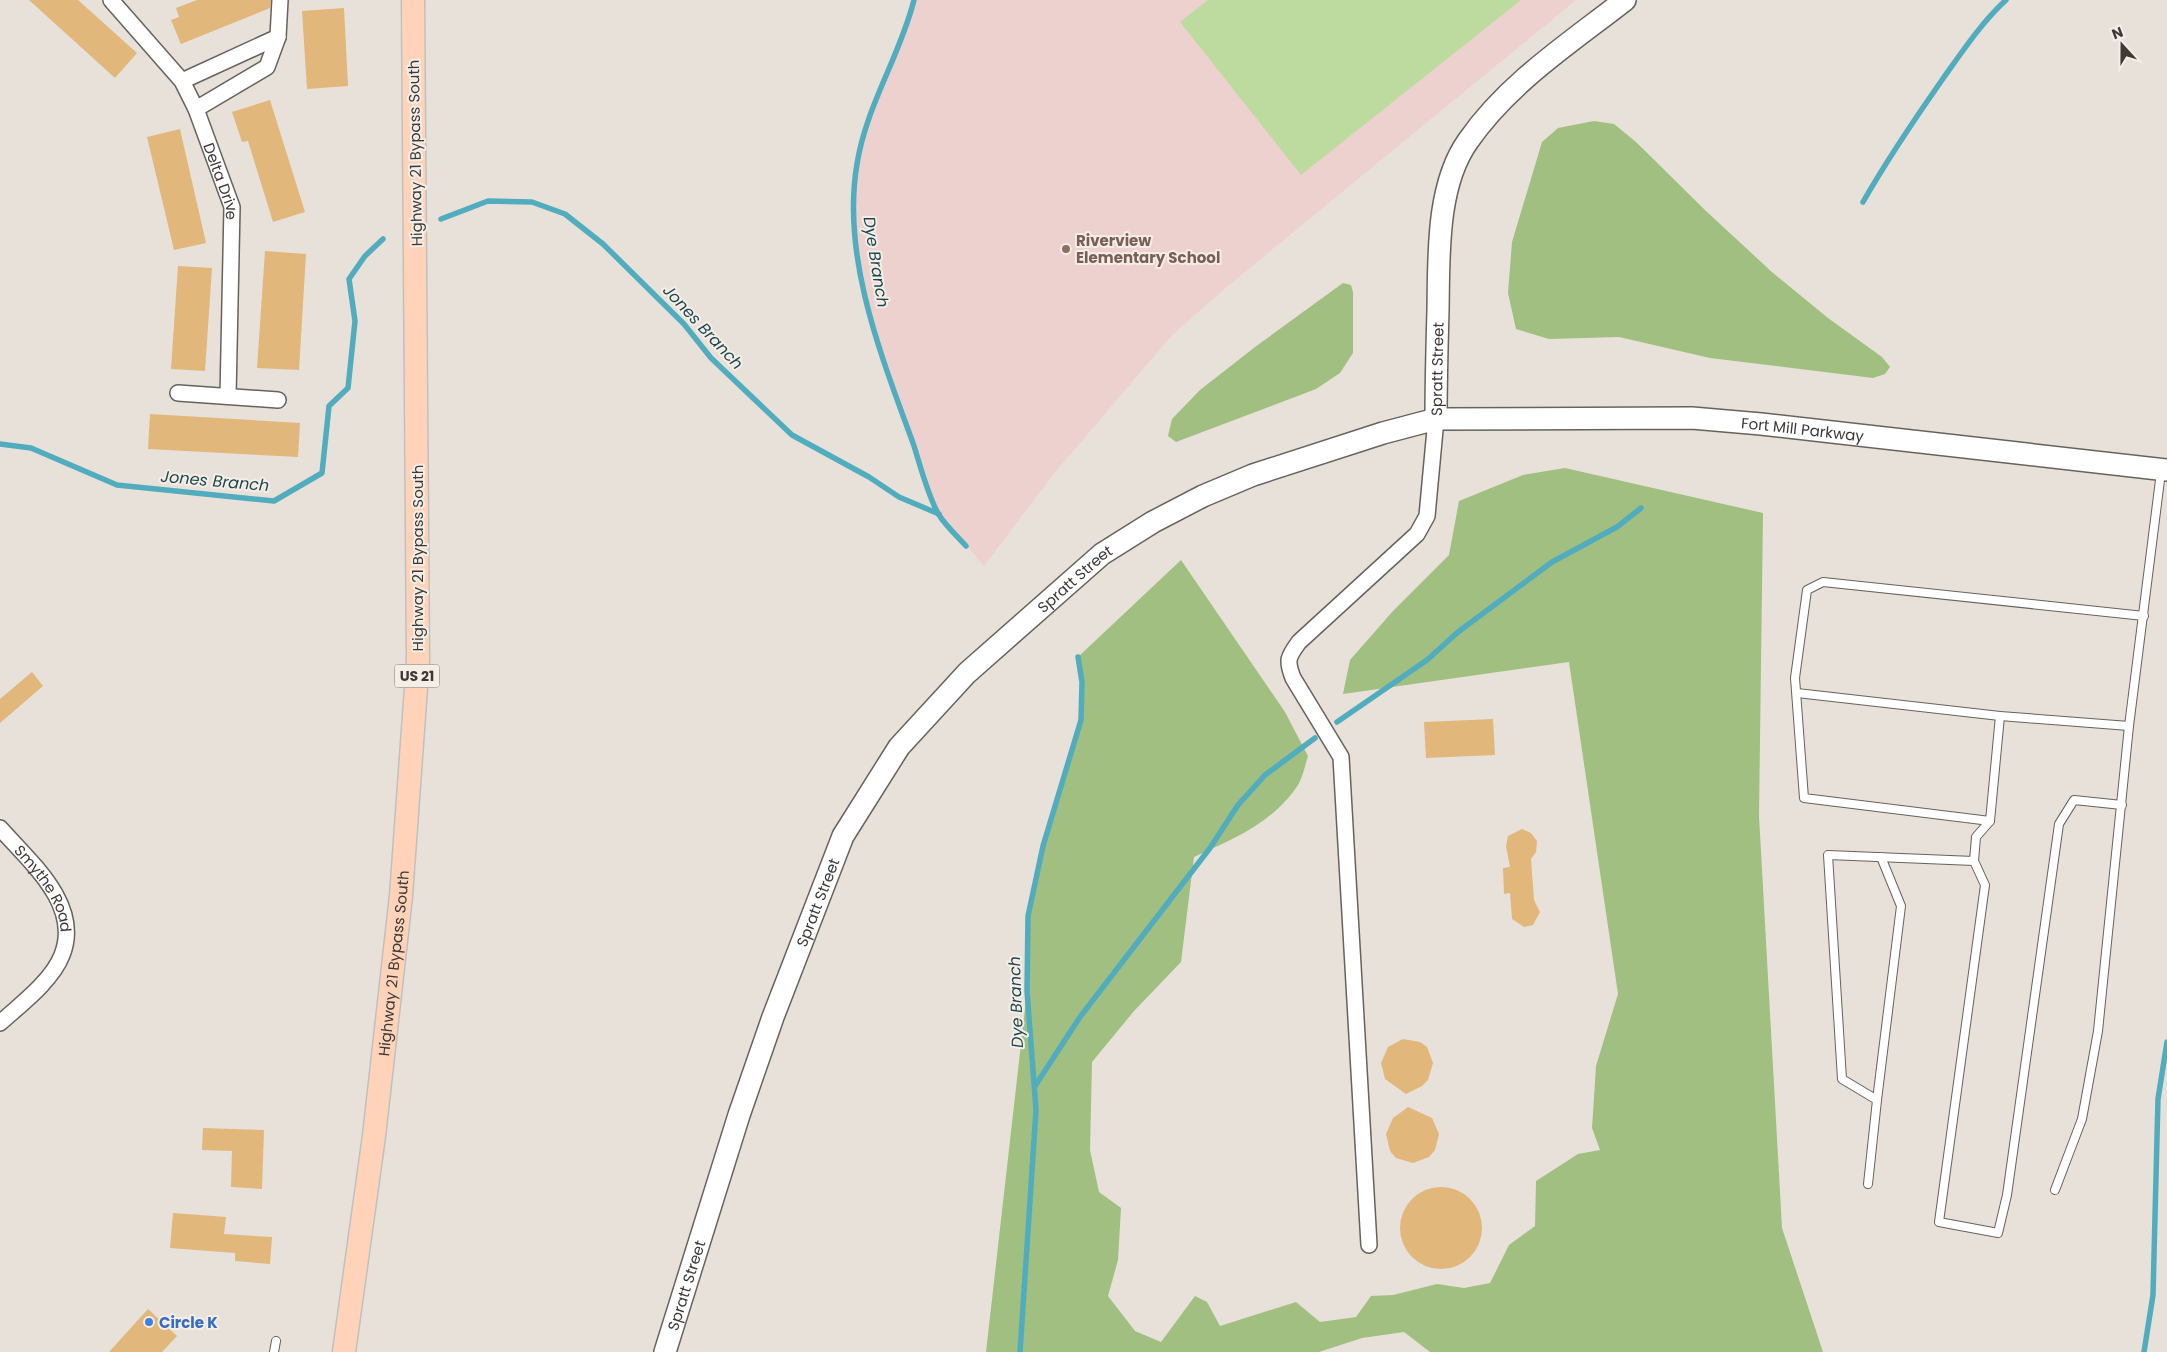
<svg xmlns="http://www.w3.org/2000/svg" width="2167" height="1352" viewBox="0 0 2167 1352" font-family="Poppins,sans-serif">
<style>
.education{fill:#ecd1cf}
.green{fill:#bedb9f}
.forest{fill:#a1bf81}
.lines{fill:none;stroke-linecap:round;stroke-linejoin:round}
.stream{stroke:#51adbe;stroke-width:5.5}
.building{fill:#e2b77c}
.service-casing{stroke:#67625c;stroke-width:10}
.minor-casing{stroke:#67625c;stroke-width:18}
.secondary-casing{stroke:#67625c;stroke-width:24}
.primary-casing{stroke:#c1c0bf;stroke-width:25}
.service{stroke:#fff;stroke-width:8}
.minor{stroke:#fff;stroke-width:15}
.secondary{stroke:#fff;stroke-width:21}
.primary{stroke:#fed3b9;stroke-width:22}
.education-dot{fill:#8d6e63;stroke:#f4eee7;stroke-width:2}
.shop-dot{fill:#3f7fe0;stroke:#f4eee7;stroke-width:2}
.labels{text-anchor:middle;dominant-baseline:central;stroke-width:4;stroke-linejoin:round;paint-order:stroke}
.shield{fill:#f4eee7;stroke:#736f6c;stroke-width:1}
.shield-label{font-size:14px;font-weight:bold;fill:#3c3937}
.street-label{font-size:15px;fill:#3c3937;stroke:#f4eee7}
.education-label{font-size:15px;font-weight:bold;fill:#785e54;stroke:#f4eee7;text-anchor:start}
.shop-label{font-size:15px;font-weight:bold;fill:#366cbe;stroke:#f4eee7;text-anchor:start}
.water-label{font-size:16px;font-style:italic;fill:#1c464e;stroke:#f4eee7}
</style>
<rect width="100%" height="100%" fill="#e7e1da"/>
<polygon class="education" points="914,0 1576,0 1229,285 1172,335 1052,476 984,566 939,514 867,307 854,213 857,164 872,110 907,28"/>
<polygon class="green" points="1208,0 1521,0 1301,175 1180,22"/>
<g class="forest">
<polygon points="1594,121 1614,124 1636,142 1706,211 1773,273 1828,318 1882,357 1890,367 1885,374 1873,378 1710,358 1619,337 1549,339 1516,329 1508,293 1512,242 1542,142 1558,128"/>
<polygon points="1343,283 1351,285 1353,292 1353,353 1340,373 1316,389 1176,442 1168,436 1172,419 1200,390 1255,347"/>
<path d="M1565,468L1763,513L1759,816L1782,1228L1823,1352H1430L1404,1332L1362,1338L1319,1352H986L1027,991L1028,916L1043,846L1081,720L1082,682L1078,657L1181,560L1285,712L1308,756C1305,765 1303,777 1298,785C1273,823 1233,839 1194,857L1181,962L1134,1011L1092,1062L1090,1150L1099,1192L1121,1208L1118,1260L1108,1296L1135,1331L1161,1342L1195,1296L1207,1302L1220,1326L1296,1302L1320,1322L1356,1317L1371,1296L1393,1295L1437,1284L1464,1288L1490,1283L1509,1245L1535,1226L1536,1181L1578,1154L1600,1150L1592,1128L1596,1066L1618,994L1569,662L1343,694L1350,660L1393,611L1449,555L1459,501L1523,475Z"/>
</g>
<g class="lines">
<g class="stream">
<path d="M914,0C900,56 866,106 857,164C841,257 882,358 913,443C920,464 928,497 939,515C946,526 957,536 966,546"/>
<path d="M1863,202C1887,160 1914,120 1942,80C1962,52 1981,23 2006,0"/>
<polyline points="441,219 488,201 532,202 565,214 603,244 684,324 711,358 792,435 869,477 899,497 939,514"/>
<polyline points="0,444 31,448 117,485 274,501 322,473 329,406 348,388 355,321 349,279 365,256 383,239"/>
<polyline points="1337,722 1427,660 1458,632 1552,562 1617,527 1641,508"/>
<polyline points="1035,1086 1080,1017 1210,848 1238,805 1265,775 1315,738"/>
<polyline points="1020,1352 1036,1110 1027,991 1028,916 1043,846 1081,720 1082,682 1078,657"/>
<polyline points="2144,1352 2153,1295 2158,1099 2167,1042"/>
</g>
</g>
<g class="building">
<polygon points="29,0 78,0 137,53 115,78"/>
<polygon points="197,0 271,0 270,8 181,44 171,20 179,17 176,8"/>
<polygon points="344,8 348,86 307,89 302,11"/>
<polygon points="270,100 305,212 273,222 248,141 242,142 232,112"/>
<polygon points="180,129 206,243 174,250 147,137"/>
<polygon points="265,251 306,254 299,370 257,368"/>
<polygon points="178,266 212,268 205,371 171,369"/>
<polygon points="150,414 300,423 298,457 148,449"/>
<polygon points="32,672 43,686 0,723 0,699"/>
<polygon points="1493,719 1495,755 1426,758 1424,722"/>
<polygon points="1522,829 1531,833 1537,841 1536,852 1531,859 1534,900 1540,912 1533,925 1524,927 1512,919 1510,893 1504,894 1503,868 1510,867 1506,846 1508,836"/>
<polygon points="1403,1039 1420,1042 1427,1047 1433,1063 1428,1080 1422,1086 1406,1094 1385,1079 1381,1063 1388,1047"/>
<polygon points="1408,1107 1432,1118 1439,1134 1435,1150 1429,1157 1413,1163 1396,1158 1390,1151 1386,1134 1393,1118"/>
<polygon points="203,1128 264,1130 262,1189 231,1187 232,1151 202,1150"/>
<circle cx="1441" cy="1228" r="41"/>
<polygon points="173,1213 226,1217 224,1234 272,1237 270,1264 235,1261 235,1253 170,1248"/>
<polygon points="148,1309 177,1336 162,1352 109,1352"/>
</g>
<g class="lines">
<g class="service-casing">
<g id="service">
<polyline points="1797,693 2000,716 2129,726 2161,472"/>
<polyline points="1990,821 1804,798 1795,678 1807,590 1823,582 2144,616"/>
<polyline points="1974,861 1985,885 1939,1222 1998,1233 2007,1195 2059,824 2074,800 2122,805"/>
<polyline points="1877,1100 1901,906 1881,857"/>
<polyline points="1868,1184 1877,1100 1842,1079 1828,855 1974,861 1976,837 1990,821 2000,716"/>
<polyline points="2055,1190 2082,1119 2098,1031 2129,726"/>
<polyline points="274,1352 276,1341"/>
</g>
</g>
<g class="minor-casing">
<g id="minor">
<path id="s1" d="M111,0L182,81L196,109L232,207L228,396"/>
<polyline points="182,81 278,37"/>
<polyline points="196,109 267,67 278,37 280,0"/>
<polyline points="178,393 278,400"/>
<path id="s2" d="M0,828C30,862 82,905 62,955C52,981 20,1005 0,1023"/>
<path d="M1369,1245L1341,757L1293,678C1286,660 1288,657 1299,642L1417,534L1427,516L1436,419"/>
</g>
</g>
<g class="secondary-casing">
<g id="secondary">
<path id="s3" d="M1436,419C1436,383 1437,346 1438,310C1439,257 1436,186 1468,141C1508,83 1570,43 1625,0"/>
<path id="s4" d="M665,1352L739,1115L773,1017L843,836L899,747L967,673L1102,554L1153,522L1203,496L1253,475L1383,433L1436,419L1692,418L1761,424L2167,470"/>
</g>
</g>
<g class="primary-casing">
<g id="primary">
<path id="s5" d="M344,1352L374,1136L401,896L418,660L413,0"/>
</g>
</g>
<use href="#service" class="service"/>
<use href="#minor" class="minor"/>
<use href="#secondary" class="secondary"/>
<use href="#primary" class="primary"/>
</g>
<circle class="education-dot" cx="1066" cy="249" r="5"/>
<circle class="shop-dot" cx="149" cy="1322" r="5"/>
<g class="labels">
<rect class="shield" x="394.5" y="664.5" width="45" height="23" rx="4"/>
<g class="shield-label">
<text x="417" y="676">US 21</text>
</g>
<g class="street-label">
<text transform="translate(415 153) rotate(-91)">Highway 21 Bypass South</text>
<text stroke="none"><textPath href="#s1" startOffset="216">Delta Drive</textPath></text>
<text stroke="none"><textPath href="#s3" startOffset="50">Spratt Street</textPath></text>
<text stroke="none"><textPath href="#s4" startOffset="1661">Fort Mill Parkway</textPath></text>
<text transform="translate(417 558) rotate(-90)">Highway 21 Bypass South</text>
<text stroke="none"><textPath href="#s4" startOffset="895">Spratt Street</textPath></text>
<text stroke="none"><textPath href="#s2" startOffset="76">Smythe Road</textPath></text>
<text stroke="none"><textPath href="#s4" startOffset="475">Spratt Street</textPath></text>
<text stroke="none"><textPath href="#s5" startOffset="392">Highway 21 Bypass South</textPath></text>
<text stroke="none"><textPath href="#s4" startOffset="70">Spratt Street</textPath></text>
</g>
<g class="education-label">
<text x="1076" y="240">Riverview<tspan x="1076" dy="17">Elementary School</tspan></text>
</g>
<g class="shop-label">
<text x="159" y="1322">Circle K</text>
</g>
<g class="water-label">
<text transform="translate(876 262) rotate(81)">Dye Branch</text>
<text transform="translate(703 327) rotate(47)">Jones Branch</text>
<text transform="translate(215 481) rotate(5)">Jones Branch</text>
<text transform="translate(1016 1002) rotate(-92)">Dye Branch</text>
</g>
</g>
<g transform="translate(2122 45) rotate(339)" stroke="#f4eee7" stroke-width="4" paint-order="stroke">
<path d="M0-4L9 19L0 12L-9 19Z" fill="#3c3937"/>
<text y="-8" font-size="14" font-weight="bold" text-anchor="middle" fill="#3c3937">N</text>
</g>
</svg>
